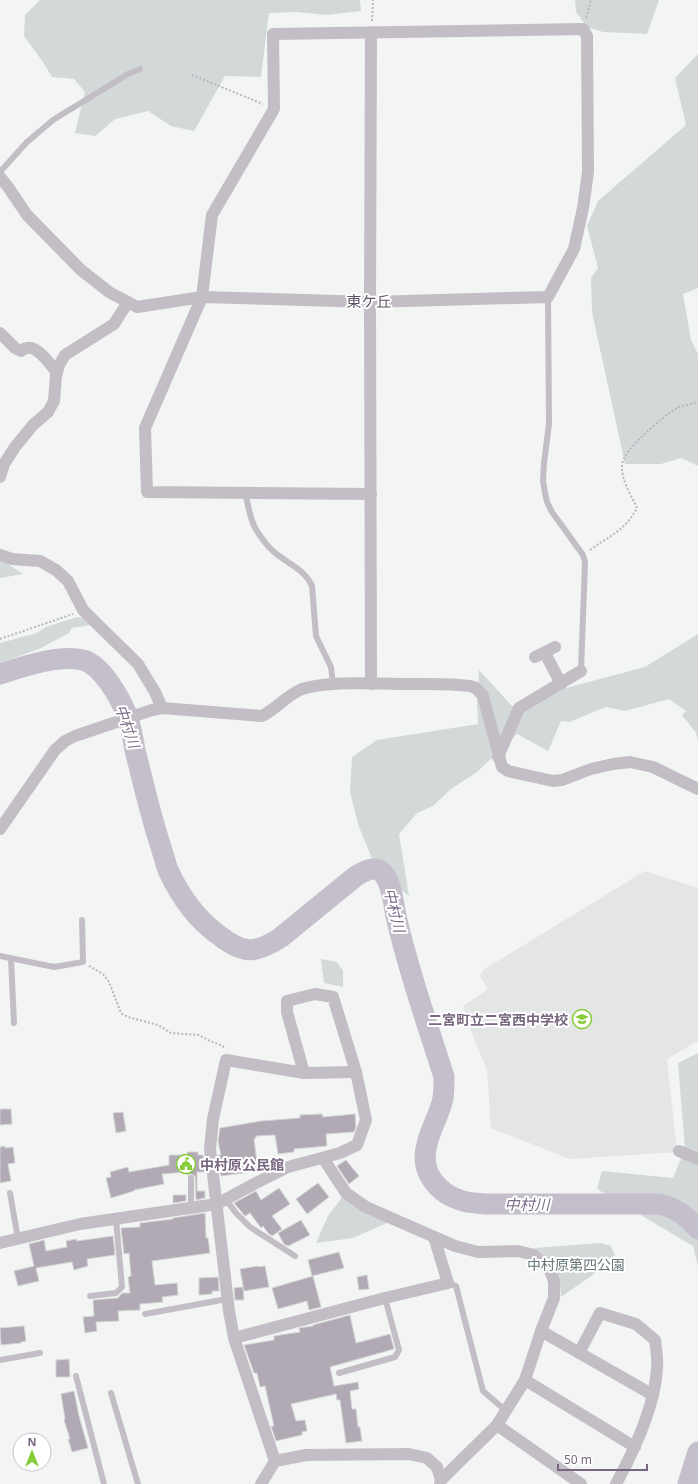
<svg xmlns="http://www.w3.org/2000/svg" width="698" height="1484" viewBox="0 0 698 1484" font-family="'Noto Sans','Noto Sans JP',sans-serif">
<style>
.built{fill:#e4e5e5}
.green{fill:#d2d9d8}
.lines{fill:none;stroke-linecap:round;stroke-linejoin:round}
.river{stroke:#c5bfcb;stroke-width:21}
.building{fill:#b1aab5;stroke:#d4d6d5}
.path{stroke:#bab6bb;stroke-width:2;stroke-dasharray:2 2;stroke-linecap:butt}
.service{stroke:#c3bec5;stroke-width:6}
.minor{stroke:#c3bec5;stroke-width:12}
.labels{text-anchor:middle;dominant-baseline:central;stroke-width:4;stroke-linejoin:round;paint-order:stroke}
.poi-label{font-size:14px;font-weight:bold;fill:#78677f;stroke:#fff;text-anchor:end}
.park-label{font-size:14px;fill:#657677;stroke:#fff}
.neighbourhood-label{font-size:15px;fill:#605465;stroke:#fff}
.water-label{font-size:15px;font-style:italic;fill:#7c6e8a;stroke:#fff}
</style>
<rect width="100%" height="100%" fill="#f2f5f3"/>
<polygon class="built" points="645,871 698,888 698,1041 667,1059 677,1152 570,1159 491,1128 487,1070 471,1031 463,1006 488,989 480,976 483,970"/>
<g class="green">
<polygon points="40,0 360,0 361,11 326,15 297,12 269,13 261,77 225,76 194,131 171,126 148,111 115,119 95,136 75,133 85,92 74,79 52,77 43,62 24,36 25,15"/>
<polygon points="575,0 659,0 647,34 603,32 587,27 576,12"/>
<polygon points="698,54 698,288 683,294 691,340 698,354 698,466 681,458 661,464 625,464 592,312 591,278 598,268 587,226 598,201 686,125 675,78"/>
<polygon points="3,561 23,574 0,578 0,562"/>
<polygon points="77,617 86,618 91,625 72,628 69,633 39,649 0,663 0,643 37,633 46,627"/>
<polygon points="698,634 698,741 696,733 682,715 686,711 669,699 625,711 606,707 569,722 561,721 548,751 517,734 477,772 451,789 433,806 417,813 399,834 409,896 393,884 372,858 359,827 350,792 352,757 377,740 478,724 477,703 479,670 512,706 555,691 645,667"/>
<polygon points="321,959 337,962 343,971 343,987 324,983"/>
<polygon points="698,1053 698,1266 693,1246 597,1189 602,1171 673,1178 685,1149 678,1063"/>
<polygon points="343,1196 387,1223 353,1238 316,1243 328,1216"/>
<path d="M600,1243L611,1246L615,1255L601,1269L561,1297C560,1271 556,1262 534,1248Z"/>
</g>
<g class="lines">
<g class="river">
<path d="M0,674C22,667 60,654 83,660C102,665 120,698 127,715C131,726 133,739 135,750C143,782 150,813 160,844C163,853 165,862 168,870C180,896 197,920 220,936C243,954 255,954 280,938L356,876C363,872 374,865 382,872C392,882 393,902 396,916C408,970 427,1023 444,1077C444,1084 444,1091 443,1098C441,1111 430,1130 427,1144C419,1172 438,1194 463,1201C470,1203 478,1203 484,1204H660C678,1209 686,1216 698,1229"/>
<polyline points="688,1484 698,1452"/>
</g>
</g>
<g class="building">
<polygon points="0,1109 11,1109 12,1124 0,1125"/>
<polygon points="123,1112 126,1131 116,1133 113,1113"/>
<polygon points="322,1114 323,1117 355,1114 356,1127 354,1132 326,1134 327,1146 294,1149 294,1152 278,1154 275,1135 256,1136 256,1138 254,1139 258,1171 221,1176 218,1155 221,1155 218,1141 220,1128 261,1121 300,1118 300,1115"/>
<polygon points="5,1146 5,1148 13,1147 15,1163 8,1164 11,1181 0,1183 0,1147"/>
<polygon points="187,1152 198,1152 198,1155 203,1155 205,1172 197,1172 197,1191 205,1191 205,1198 196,1200 195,1176 191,1174 187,1175 187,1172 162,1174 164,1184 134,1190 134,1191 111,1198 106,1178 111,1177 110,1172 128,1167 129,1172 169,1165 169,1155 187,1155"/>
<polygon points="346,1160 359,1176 349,1184 337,1166"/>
<polygon points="318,1183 329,1197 307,1214 296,1199"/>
<polygon points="279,1188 290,1204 272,1216 282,1229 272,1236 268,1233 263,1226 261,1228 250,1213 245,1216 234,1203 256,1191 261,1200"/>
<polygon points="173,1195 186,1195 186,1201 173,1203"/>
<polygon points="205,1213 206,1238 208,1238 210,1253 152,1261 155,1285 177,1283 178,1295 162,1297 163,1302 140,1304 140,1310 118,1311 119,1321 96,1322 97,1331 85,1333 83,1317 94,1316 93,1300 118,1298 122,1293 130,1293 128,1277 131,1276 129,1253 124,1254 121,1228 140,1227 140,1223 173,1219 173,1218"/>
<polygon points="301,1220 310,1235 288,1246 284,1244 278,1233"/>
<polygon points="113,1236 115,1255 87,1259 88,1266 74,1270 72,1262 36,1268 39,1281 18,1286 14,1271 34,1266 29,1244 44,1240 46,1251 67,1247 66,1241 76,1239 77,1241"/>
<polygon points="339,1252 344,1268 312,1276 308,1260"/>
<polygon points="258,1266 258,1267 265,1266 269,1287 244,1291 240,1269"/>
<polygon points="367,1275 369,1289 359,1290 357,1277"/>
<polygon points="313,1276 321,1307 309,1310 307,1301 278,1309 272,1288"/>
<polygon points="218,1277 219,1291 212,1291 212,1294 199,1295 199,1278"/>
<polygon points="243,1287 244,1300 235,1300 234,1288"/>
<polygon points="350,1315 356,1343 390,1334 394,1349 330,1367 334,1386 358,1382 359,1389 350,1391 352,1409 356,1409 358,1427 360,1427 362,1441 346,1443 340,1400 337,1400 336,1394 291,1404 296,1421 305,1420 307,1431 302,1432 302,1435 276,1441 271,1426 274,1426 265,1386 260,1387 257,1373 254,1373 244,1345 274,1340 274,1336 300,1332 299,1328 313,1326 313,1325"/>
<polygon points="24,1326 26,1341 21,1342 21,1343 1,1345 0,1328"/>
<polygon points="69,1359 70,1377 56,1377 56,1360"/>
<polygon points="74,1391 79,1416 88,1448 72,1452 68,1439 70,1439 64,1420 65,1419 61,1394"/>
</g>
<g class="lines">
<g class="path">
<polyline points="586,18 591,0"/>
<polyline points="372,21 373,0"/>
<polyline points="192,75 263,104"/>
<path d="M590,550C609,536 625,531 637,508C631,495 621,480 622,465C623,449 664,416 677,408C683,405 692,404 698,402"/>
<polyline points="0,639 73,614"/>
<polyline points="89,966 103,974 109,982 121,1013 128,1017 158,1025 171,1033 199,1035 210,1041 223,1046 224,1049"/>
</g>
<g class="service">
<polyline points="0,172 27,142 53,120 128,74 140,69"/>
<polyline points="548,297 549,424 544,463 543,481 545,493 547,502 552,512 583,555 585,562 581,671"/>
<path d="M245,493C248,503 249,514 253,523C255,530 267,546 273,551C286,563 305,569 312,586L316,636L331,667L333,684"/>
<polyline points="0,956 54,967 83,962 82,920"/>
<polyline points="11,959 14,1023"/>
<polyline points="191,1178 191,1208"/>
<polyline points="10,1193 18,1239"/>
<polyline points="226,1200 236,1213 250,1227 295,1256"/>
<polyline points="448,1283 456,1286 483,1391 505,1410"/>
<polyline points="90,1296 116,1293 122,1287 116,1219"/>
<polyline points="145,1314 227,1299"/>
<polyline points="0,1360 40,1353"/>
<polyline points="339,1373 395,1357 399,1350 385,1298"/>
<polyline points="76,1376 104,1484"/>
<polyline points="111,1393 138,1484"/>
</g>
<g class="minor">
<polyline points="0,177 8,187 27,215 81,270 109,292 137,307 202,297 370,302 548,297 574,249 583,208 588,172 587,36 583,29 273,34 274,109 212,215 202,297 145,428 147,492 371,494"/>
<path d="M0,333L15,348L21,351C23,350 24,348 27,348C38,346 51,365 57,373"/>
<polyline points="0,477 4,464 15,447 33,425 48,412 54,401 56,376 59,365 65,355 114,324 128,302"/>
<polyline points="0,555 12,559 40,561 56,570 68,581 83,610 138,664 155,692 162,708"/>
<polyline points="545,653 561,684"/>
<polyline points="535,657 555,647"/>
<polyline points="371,684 370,302 371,32"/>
<polyline points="498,757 519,708 581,671"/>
<path d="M0,829L55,750L65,741L75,736L152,710L162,708L262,716C276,709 287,695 302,689C330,680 376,684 406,684C427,684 449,683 470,686L476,688L483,696L502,767L508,771L553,781L562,780L591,769L613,764L630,762L653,767L698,789"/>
<polyline points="679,1151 698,1159"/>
<polyline points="323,1158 346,1193 366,1207 455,1246 478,1252 518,1251 534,1255 549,1268 554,1281 554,1298 541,1331 525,1380 497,1425 441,1480"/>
<polyline points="0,1243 80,1224 217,1204 254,1184 288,1167 340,1153 357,1145 366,1120 356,1072 333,997 315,994 287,1001 287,1012 304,1073"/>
<polyline points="541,1331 653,1395"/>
<polyline points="234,1338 385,1298 448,1283 434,1237"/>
<path d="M579,1353L600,1313L636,1324L655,1340C656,1349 658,1359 657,1368C655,1407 634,1451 616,1484"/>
<polyline points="525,1380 635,1447"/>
<polyline points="497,1425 581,1484"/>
<polyline points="275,1461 234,1338 229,1311 210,1149 213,1119 226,1060 304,1073 356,1072"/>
<polyline points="261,1484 275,1461 306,1455 409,1454 427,1458 437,1467 441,1480 440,1484"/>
</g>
</g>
<defs>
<g id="school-ring" transform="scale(1)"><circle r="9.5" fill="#fff" stroke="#86cd39" stroke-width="1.5"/><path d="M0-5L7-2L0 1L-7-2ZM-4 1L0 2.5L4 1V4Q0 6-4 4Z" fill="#86cd39"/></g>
<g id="civic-ring" transform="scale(1)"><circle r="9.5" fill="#fff" stroke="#86cd39" stroke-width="1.5"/><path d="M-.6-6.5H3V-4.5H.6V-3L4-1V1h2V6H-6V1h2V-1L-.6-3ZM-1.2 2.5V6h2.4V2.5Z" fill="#86cd39"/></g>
</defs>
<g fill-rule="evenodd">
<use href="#school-ring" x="582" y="1019"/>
<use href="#civic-ring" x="186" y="1164"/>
</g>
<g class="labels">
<g class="poi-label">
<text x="568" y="1019">二宮町立二宮西中学校</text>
<text x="200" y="1164" text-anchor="start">中村原公民館</text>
</g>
<g class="park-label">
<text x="576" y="1264">中村原第四公園</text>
</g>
<g class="neighbourhood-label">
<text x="369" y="301">東ケ丘</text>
</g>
<g class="water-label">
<text transform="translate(128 726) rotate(71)">中村川</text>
<text transform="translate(395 910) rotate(76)">中村川</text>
<text x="527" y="1204">中村川</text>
</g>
</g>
<g transform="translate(32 1452)"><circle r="19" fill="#ffffff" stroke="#c9c2cc"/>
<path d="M0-3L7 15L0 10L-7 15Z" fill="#86cd39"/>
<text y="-6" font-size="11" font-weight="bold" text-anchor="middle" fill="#78677f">N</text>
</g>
<path d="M558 1464v6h89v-6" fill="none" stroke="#78677f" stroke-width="2"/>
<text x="564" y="1464" font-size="12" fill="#78677f" stroke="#ffffff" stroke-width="3" paint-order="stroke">50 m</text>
</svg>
